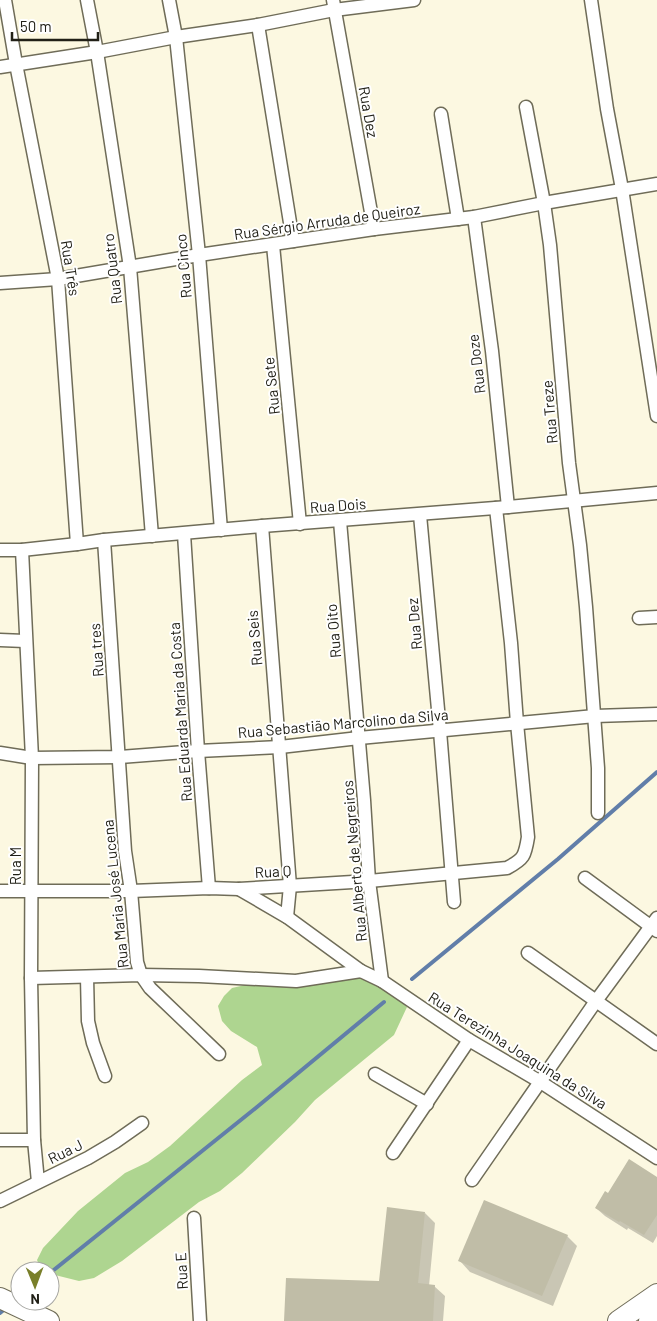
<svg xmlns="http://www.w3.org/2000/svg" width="657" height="1321" viewBox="0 0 657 1321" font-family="Barlow,sans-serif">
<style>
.green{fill:#aed590}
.shadow{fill:#0003}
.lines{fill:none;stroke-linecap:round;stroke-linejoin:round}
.stream{stroke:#617ea9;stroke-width:4}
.building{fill:#c0bda7}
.minor-casing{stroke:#6f6c58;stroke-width:15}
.primary-casing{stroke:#6f6c58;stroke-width:22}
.minor{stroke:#fff;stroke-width:12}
.primary{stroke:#fff;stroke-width:20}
.labels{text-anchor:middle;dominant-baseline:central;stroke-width:4;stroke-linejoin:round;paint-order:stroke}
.street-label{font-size:15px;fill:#212017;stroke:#fff}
</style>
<rect width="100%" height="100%" fill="#fcf8e1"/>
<path class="green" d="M350,977L369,979L385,987L407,1007L394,1035L315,1100L295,1122L242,1173L220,1191L199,1202L122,1261L94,1278L79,1281L51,1274L50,1271C42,1271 40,1267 37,1260L43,1248L78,1211L125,1173L148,1162L170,1146L242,1080L262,1065L257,1047L231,1031L222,1021L218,1006L224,996L232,988L254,983Z"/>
<g class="shadow">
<polygon points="657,1178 657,1236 653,1243 628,1228 627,1230 605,1216 596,1208 608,1195"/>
<polygon points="425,1213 435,1223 429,1286 434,1286 445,1296 443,1321 285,1321 380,1282"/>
<polygon points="567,1236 577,1246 553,1306 470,1272 460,1261"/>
</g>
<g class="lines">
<g class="stream">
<polyline points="412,979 558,859 657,772"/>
<polyline points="50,1273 257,1107 384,1002"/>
<polyline points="0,1313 6,1308"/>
</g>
</g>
<g class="building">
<polygon points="629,1159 657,1177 657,1215 644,1235 620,1221 619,1222 595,1208 605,1191 608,1193"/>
<polygon points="484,1200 568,1235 542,1296 458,1261"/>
<polygon points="387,1207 425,1212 418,1283 435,1285 433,1321 284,1321 286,1278 379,1281"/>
</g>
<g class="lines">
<g class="minor-casing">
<g id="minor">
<polyline points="5,0 16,64 58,279 77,544"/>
<polyline points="87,0 97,52 130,267 152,536"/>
<polyline points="169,0 176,37 199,255 221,530"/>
<polyline points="333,0 374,229"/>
<polyline points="591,0 607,109 622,189 657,416"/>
<polyline points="258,25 293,241"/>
<polyline points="0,67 97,52 176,37 258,25 334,10 414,0"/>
<polyline points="526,107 544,203 550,245 569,463 580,545 586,607 598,768 598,813"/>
<polyline points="441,114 458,219"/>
<polyline points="474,217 492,351 508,507"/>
<polyline points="273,245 300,524"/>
<polyline points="0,283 58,279 199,255 374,229 474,217 544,203 657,184"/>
<polyline points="420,515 440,731 454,902"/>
<polyline points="340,521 364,800 369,881 382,981"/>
<polyline points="262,526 290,886 287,917"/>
<polyline points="184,534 198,751 209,888"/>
<polyline points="104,540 125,851 131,891 137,962 141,975 150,988 219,1054"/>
<polyline points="0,550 22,550 77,544 104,540 262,526 508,507 657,493"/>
<polyline points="22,550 32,758 31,978 34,1140 38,1182"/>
<polyline points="639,618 657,617"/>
<polyline points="0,640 25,641"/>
<polyline points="0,753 32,758 120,757 198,751 280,747 359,738 595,716 657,714"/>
<polyline points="585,878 657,931"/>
<polyline points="239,889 287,917 361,971 382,981 469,1040 539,1081 657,1158"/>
<path d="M0,891H131L209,888L239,889L369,881L507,868C524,859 525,856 528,837L517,723L511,643L496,508"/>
<polyline points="528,953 657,1044"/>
<polyline points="87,977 88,1021 93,1043 105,1076"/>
<polyline points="31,978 141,975 199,976 296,981 361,971"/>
<polyline points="375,1074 427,1104"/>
<polyline points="0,1140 34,1140"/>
<polyline points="393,1153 469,1040"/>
<polyline points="472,1180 596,1001 657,918"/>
<polyline points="0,1201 88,1158 115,1142 142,1123"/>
<polyline points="194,1218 200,1321"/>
</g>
</g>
<g class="primary-casing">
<g id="primary">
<polyline points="0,1298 49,1321"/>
<polyline points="618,1321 657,1294"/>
<polyline points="649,1321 657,1310"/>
</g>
</g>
<use href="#minor" class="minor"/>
<use href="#primary" class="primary"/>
</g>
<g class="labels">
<g class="street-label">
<text transform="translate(369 112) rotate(80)">Rua Dez</text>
<text transform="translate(327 221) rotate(-8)">Rua Sérgio Arruda de Queiroz</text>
<text transform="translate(183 266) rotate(-95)">Rua Cinco</text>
<text transform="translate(71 268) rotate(81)">Rua Três</text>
<text transform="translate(112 269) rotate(-97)">Rua Quatro</text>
<text transform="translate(476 364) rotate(-97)">Rua Doze</text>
<text transform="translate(271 386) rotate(-96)">Rua Sete</text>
<text transform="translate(549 412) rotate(-95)">Rua Treze</text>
<text transform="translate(338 505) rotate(-4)">Rua Dois</text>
<text transform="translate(414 624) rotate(-95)">Rua Dez</text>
<text transform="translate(333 631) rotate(-95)">Rua Oito</text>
<text transform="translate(254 638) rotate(-95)">Rua Seis</text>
<text transform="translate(96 650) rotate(-94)">Rua tres</text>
<text transform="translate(180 712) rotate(-94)">Rua Eduarda Maria da Costa</text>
<text transform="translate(343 723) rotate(-5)">Rua Sebastião Marcolino da Silva</text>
<text transform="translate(354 861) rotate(-95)">Rua Alberto de Negreiros</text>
<text transform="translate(15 866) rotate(-90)">Rua M</text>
<text transform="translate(273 871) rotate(-3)">Rua Q</text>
<text transform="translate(115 894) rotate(-96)">Rua Maria José Lucena</text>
<text transform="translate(518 1050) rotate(32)">Rua Terezinha Joaquina da Silva</text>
<text transform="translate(65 1151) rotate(-26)">Rua J</text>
<text transform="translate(181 1271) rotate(-93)">Rua E</text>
</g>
</g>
<g transform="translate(35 1286) rotate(179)"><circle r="24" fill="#ffffff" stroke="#a6a6a2"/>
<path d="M0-4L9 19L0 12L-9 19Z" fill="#797f2a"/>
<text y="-8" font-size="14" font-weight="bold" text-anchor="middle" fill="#212017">N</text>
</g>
<path d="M12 32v8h86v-8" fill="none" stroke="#212017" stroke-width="2.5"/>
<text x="20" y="32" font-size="15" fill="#212017" stroke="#ffffff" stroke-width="4" paint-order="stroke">50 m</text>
</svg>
